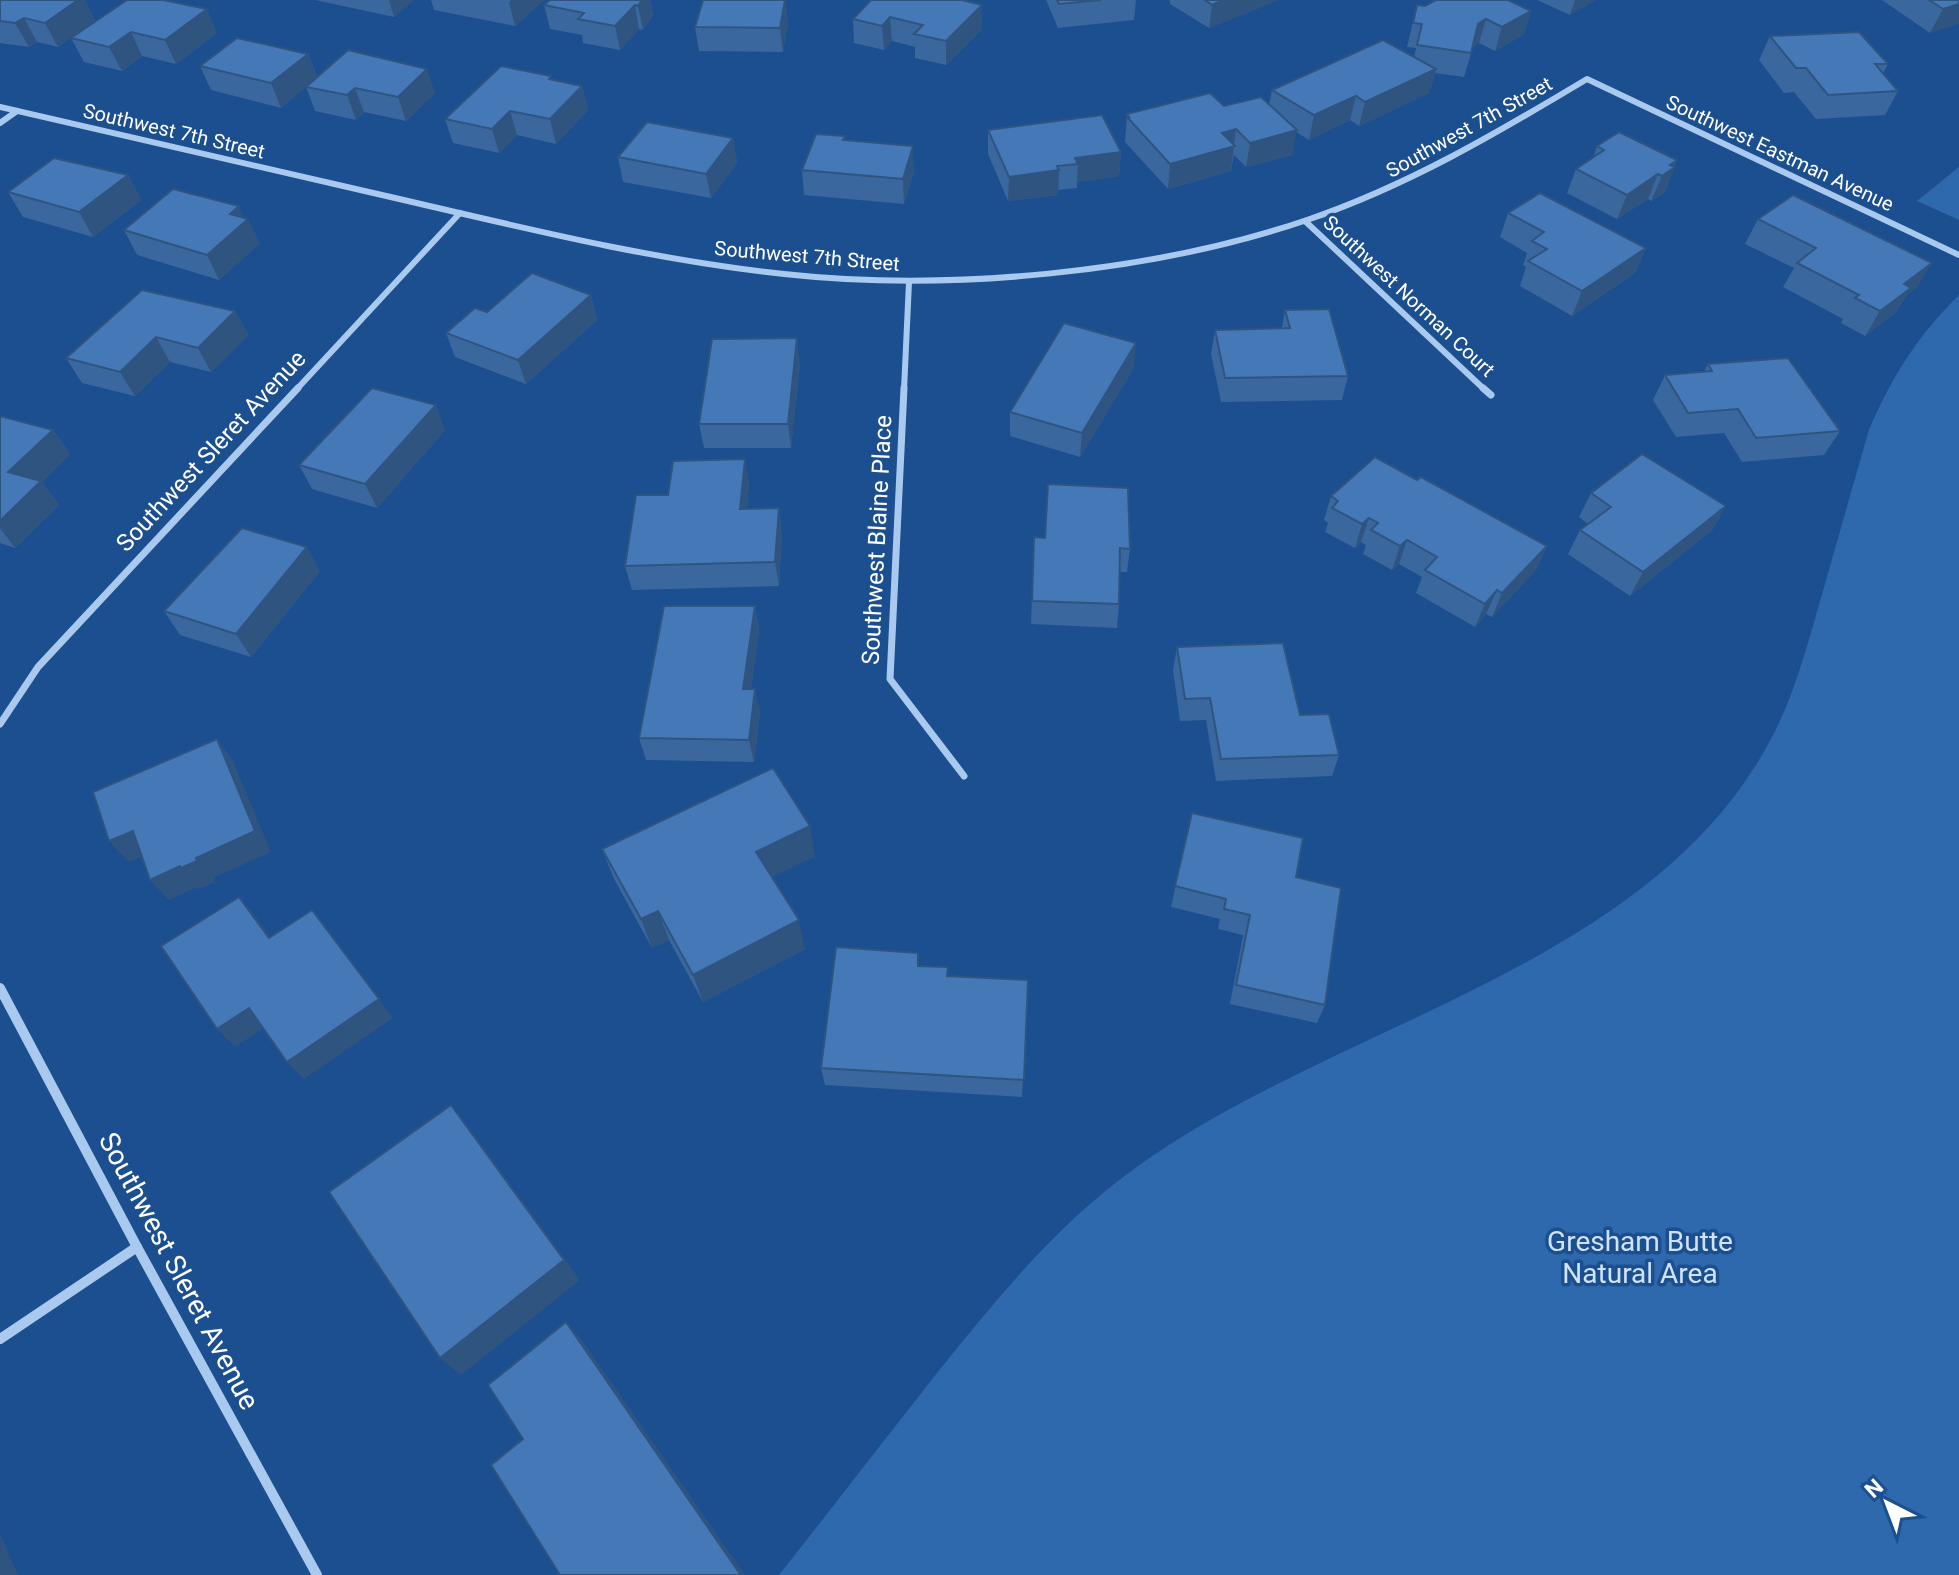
<svg xmlns="http://www.w3.org/2000/svg" width="1959" height="1575" viewBox="0 0 1959 1575" font-family="Roboto,sans-serif">
<style>
.green{fill:#2e69ad}
.lines{fill:none;stroke-linecap:round;stroke-linejoin:round}
.minor-far2{stroke:#a9c9ee;stroke-width:6}
.minor-far1{stroke:#a9c9ee;stroke-width:7}
.minor{stroke:#a9c9ee;stroke-width:10}
.wall{fill:#3a679d}
.shaded-wall{fill:#305480}
.building{fill:#4478b7;stroke:#305480;stroke-width:2}
.labels{text-anchor:middle;dominant-baseline:central;stroke-width:7;stroke-linejoin:round;paint-order:stroke}
.far-street-label{font-size:20px;fill:#fff;stroke:#1b4f8f}
.street-label{font-size:24px;fill:#fff;stroke:#1b4f8f}
.near-park-label{font-size:28px;fill:#cfe3fa;stroke:#1b4f8f}
.near-street-label{font-size:28px;fill:#fff;stroke:#1b4f8f}
</style>
<rect width="100%" height="100%" fill="#1b4f8f"/>
<g class="green">
<polygon points="1959,167 1959,220 1917,201"/>
<path d="M1959,295V1575H779C832,1508 884,1440 937,1373C998,1297 1058,1223 1138,1166C1337,1022 1652,968 1772,737C1794,695 1806,650 1819,605C1836,546 1852,488 1869,430C1891,378 1918,335 1959,295Z"/>
</g>
<g class="lines">
<g class="minor-far2">
<path d="M0,107C131,138 263,168 395,198C524,228 652,260 784,274C948,292 1151,273 1307,220C1407,186 1497,133 1587,79L1959,255"/>
<polyline points="0,123 17,111"/>
<polyline points="1305,221 1485,390"/>
<polyline points="296,390 460,213"/>
<polyline points="904,390 909,282"/>
</g>
<g class="minor-far1">
<polyline points="904,388 890,679 964,776"/>
<polyline points="1483,388 1491,395"/>
<polyline points="0,724 38,667 298,388"/>
</g>
<g class="minor">
<polyline points="0,988 137,1247 317,1575"/>
<polyline points="0,1339 137,1247"/>
</g>
</g>
<g class="wall">
<polygon points="0,0 95,20 58,47 37,42 29,47 0,43"/>
<polygon points="127,0 217,33 176,64 142,56 122,71 84,62 71,38"/>
<polygon points="315,0 414,0 394,17"/>
<polygon points="431,0 544,0 515,26 434,10"/>
<polygon points="550,0 650,0 653,15 643,30 639,29 620,50 583,43 582,35 550,29 544,5"/>
<polygon points="1046,0 1136,0 1134,20 1058,28"/>
<polygon points="1170,0 1278,0 1209,28 1170,4"/>
<polygon points="1537,0 1595,0 1570,15"/>
<polygon points="1882,0 1959,0 1930,33"/>
<polygon points="982,5 982,29 946,65 915,58 915,47 892,41 884,50 854,43 853,19"/>
<polygon points="1417,5 1531,11 1524,34 1495,51 1479,43 1473,47 1464,77 1435,73 1429,93 1359,126 1350,120 1309,140 1296,132 1292,155 1246,167 1234,155 1231,171 1168,189 1125,142 1127,114 1224,106 1269,105 1272,90 1414,57 1416,48 1407,47"/>
<polygon points="788,22 783,52 699,51 695,27"/>
<polygon points="1770,36 1888,64 1883,73 1898,91 1885,115 1816,119 1794,92 1784,93 1759,60"/>
<polygon points="308,54 317,77 435,93 406,121 364,112 356,120 315,111 306,87 281,108 211,90 200,66"/>
<polygon points="551,79 582,86 588,110 556,144 517,135 499,153 453,143 445,119"/>
<polygon points="988,130 1121,152 1119,176 1077,182 1077,188 1058,190 1058,195 1008,201 988,154"/>
<polygon points="733,138 737,163 711,198 623,182 618,157"/>
<polygon points="845,140 914,171 904,204 804,195 802,170"/>
<polygon points="1597,146 1677,160 1665,192 1651,201 1648,199 1617,219 1567,193 1576,169 1593,158"/>
<polygon points="128,175 141,200 93,237 23,217 8,192"/>
<polygon points="1508,213 1646,248 1635,273 1572,316 1520,286 1526,267 1523,265 1527,253 1500,237"/>
<polygon points="244,218 260,243 219,280 137,255 124,230"/>
<polygon points="1758,219 1917,287 1906,296 1896,312 1865,336 1841,323 1843,319 1783,287 1794,268 1745,244"/>
<polygon points="591,295 597,320 526,384 455,357 446,333 487,312"/>
<polygon points="1285,310 1348,376 1342,400 1221,402 1211,354 1215,330 1282,328"/>
<polygon points="235,311 248,335 211,372 170,362 135,396 82,383 66,358"/>
<polygon points="800,363 791,448 704,448 699,424"/>
<polygon points="1708,364 1840,431 1824,455 1742,462 1724,433 1676,437 1653,400 1665,375 1704,372"/>
<polygon points="1134,367 1080,457 1010,436 1010,412"/>
<polygon points="0,416 53,430 70,454 42,482 59,505 15,548 0,543"/>
<polygon points="445,430 377,508 312,489 299,465"/>
<polygon points="1417,480 1547,546 1536,570 1492,617 1486,614 1475,627 1416,593 1422,577 1399,564 1392,570 1363,554 1366,545 1361,542 1355,548 1325,532 1328,523 1324,520 1331,496"/>
<polygon points="749,483 747,509 782,532 779,586 632,590 625,566 668,495"/>
<polygon points="1591,493 1726,506 1712,530 1630,596 1568,554 1580,530 1588,524 1579,517"/>
<polygon points="1034,537 1130,549 1127,572 1120,572 1119,604 1117,628 1031,624"/>
<polygon points="320,571 251,657 180,635 164,611"/>
<polygon points="755,606 759,630 751,689 760,712 754,762 646,760 639,738"/>
<polygon points="1177,647 1300,715 1339,755 1332,776 1216,781 1206,720 1180,721 1173,670"/>
<polygon points="1192,813 1296,877 1325,1005 1317,1023 1230,1004 1243,935 1218,929 1220,919 1171,907"/>
<polygon points="602,849 815,856 772,877 805,949 703,1002 669,940 652,948 614,879"/>
<polygon points="919,966 948,976 1028,980 1022,1097 825,1085 821,1068"/>
</g>
<g class="shaded-wall">
<polygon points="78,0 85,0 95,20 58,47 45,23"/>
<polygon points="389,0 414,0 394,17"/>
<polygon points="511,0 544,0 515,26 509,2"/>
<polygon points="642,0 650,0 653,15 643,30 638,6"/>
<polygon points="786,0 788,22 783,52 780,28"/>
<polygon points="1223,0 1278,0 1209,28 1212,5"/>
<polygon points="1575,0 1595,0 1570,15"/>
<polygon points="1959,4 1959,24 1930,33 1943,9"/>
<polygon points="635,5 639,29 620,50 615,26"/>
<polygon points="982,5 982,29 946,65 946,41"/>
<polygon points="207,9 217,33 176,64 165,40"/>
<polygon points="1531,11 1524,34 1495,51 1502,27"/>
<polygon points="890,17 892,41 884,50 882,26"/>
<polygon points="24,18 37,42 29,47 15,23"/>
<polygon points="1486,19 1479,43 1471,48 1478,24"/>
<polygon points="131,32 142,56 122,71 109,47"/>
<polygon points="308,54 317,78 281,108 271,83"/>
<polygon points="427,69 435,93 406,121 398,97"/>
<polygon points="1436,69 1429,93 1359,126 1365,102"/>
<polygon points="582,86 588,110 556,144 550,119"/>
<polygon points="355,88 364,112 356,120 347,95"/>
<polygon points="1356,96 1350,120 1309,140 1314,115"/>
<polygon points="510,111 517,135 499,153 492,129"/>
<polygon points="1236,129 1231,171 1168,189 1170,164 1222,133"/>
<polygon points="1297,130 1292,155 1246,167 1250,143"/>
<polygon points="733,138 737,163 711,198 706,174"/>
<polygon points="913,146 914,171 904,204 903,179"/>
<polygon points="1121,152 1119,176 1077,182 1078,164 1075,158"/>
<polygon points="1677,160 1665,192 1651,201 1662,176 1670,165"/>
<polygon points="1059,170 1058,195 1008,201 1009,177"/>
<polygon points="1658,174 1648,199 1617,219 1627,195"/>
<polygon points="128,175 141,200 93,237 79,212"/>
<polygon points="239,206 246,221 248,219 260,243 219,280 207,255 230,214"/>
<polygon points="1646,248 1635,273 1572,316 1582,291"/>
<polygon points="1932,263 1917,287 1906,296 1896,312 1865,336 1880,311 1904,284"/>
<polygon points="591,295 597,320 526,384 518,360"/>
<polygon points="235,311 248,335 211,372 198,348"/>
<polygon points="156,337 170,362 135,396 120,372"/>
<polygon points="797,338 800,363 791,448 788,424"/>
<polygon points="1136,343 1134,367 1080,457 1082,433"/>
<polygon points="436,405 445,430 377,508 365,484"/>
<polygon points="53,430 70,454 42,482 59,505 15,548 0,528 0,521 8,472"/>
<polygon points="745,459 749,483 745,533 740,509"/>
<polygon points="1726,506 1712,530 1630,596 1643,572"/>
<polygon points="779,508 782,532 779,586 775,562"/>
<polygon points="1369,518 1361,542 1355,548 1362,524"/>
<polygon points="1407,540 1399,564 1392,570 1400,546"/>
<polygon points="1547,546 1536,570 1492,617 1502,593"/>
<polygon points="307,547 320,571 251,657 236,634"/>
<polygon points="1497,590 1486,614 1475,627 1485,604"/>
<polygon points="755,606 759,630 748,712 743,689"/>
<polygon points="755,689 760,712 754,762 749,740"/>
<polygon points="217,739 233,761 271,852 213,878 215,882 199,889 197,887 169,900 150,880 196,858"/>
<polygon points="810,826 815,856 763,882 756,852"/>
<polygon points="133,831 152,852 129,862 109,841"/>
<polygon points="239,897 256,917 286,958 269,938"/>
<polygon points="312,910 393,1018 304,1079 287,1062"/>
<polygon points="658,911 669,940 652,948 641,919"/>
<polygon points="799,920 805,949 703,1002 693,975"/>
<polygon points="249,1008 267,1026 235,1047 217,1029"/>
<polygon points="451,1105 470,1129 580,1280 461,1375 440,1358"/>
<polygon points="566,1322 582,1340 745,1575 739,1575"/>
<polygon points="0,1533 18,1575 0,1575"/>
</g>
<g class="building">
<polygon points="0,0 78,0 45,23 24,18 15,23 0,21"/>
<polygon points="127,0 163,0 207,9 165,40 131,32 109,47 71,38"/>
<polygon points="550,0 642,0 638,6 635,5 615,26 578,19 584,13 544,5"/>
<polygon points="703,0 785,0 780,28 695,27"/>
<polygon points="871,0 962,0 982,5 946,41 914,34 923,25 890,17 882,26 853,19"/>
<polygon points="1057,0 1101,0 1059,4"/>
<polygon points="1205,0 1223,0 1212,5"/>
<polygon points="1436,0 1508,0 1531,11 1502,27 1486,19 1478,24 1471,53 1417,45 1422,24 1413,23 1417,5 1425,6"/>
<polygon points="1929,0 1959,0 1959,4 1943,9"/>
<polygon points="1859,32 1888,64 1875,64 1898,91 1828,95 1806,68 1796,68 1770,36"/>
<polygon points="237,38 308,54 271,83 200,66"/>
<polygon points="1383,40 1436,69 1365,102 1356,96 1314,115 1272,90"/>
<polygon points="348,50 427,69 398,97 355,88 347,95 306,87"/>
<polygon points="501,66 551,76 549,79 582,86 550,119 510,111 492,129 445,119"/>
<polygon points="1210,93 1224,106 1261,97 1297,130 1250,143 1236,129 1222,133 1235,146 1170,164 1127,117 1129,117 1127,114"/>
<polygon points="1102,115 1121,152 1075,158 1078,164 1057,166 1059,170 1009,177 988,130"/>
<polygon points="647,122 733,138 706,174 618,157"/>
<polygon points="1619,132 1677,160 1670,165 1675,167 1662,176 1658,174 1627,195 1576,169 1604,150 1597,146"/>
<polygon points="816,134 845,136 843,140 913,146 903,179 802,170"/>
<polygon points="54,158 128,175 79,212 8,192"/>
<polygon points="173,189 239,206 230,214 248,219 207,255 124,230"/>
<polygon points="1540,193 1646,248 1582,291 1528,261 1547,249 1532,241 1544,232 1508,213"/>
<polygon points="1793,195 1932,263 1904,284 1911,288 1880,311 1855,298 1859,295 1797,263 1816,248 1758,219"/>
<polygon points="532,273 591,295 518,360 446,333 475,308 487,312"/>
<polygon points="142,290 235,311 198,348 156,337 120,372 66,358"/>
<polygon points="1329,309 1348,376 1225,378 1215,330 1290,328 1285,310"/>
<polygon points="1064,323 1136,343 1082,433 1010,412"/>
<polygon points="797,338 788,424 699,424 712,339"/>
<polygon points="1788,358 1840,431 1756,438 1738,409 1688,413 1665,375 1712,371 1708,364"/>
<polygon points="372,388 436,405 365,484 299,465"/>
<polygon points="0,416 53,430 8,472 41,481 0,521"/>
<polygon points="1642,454 1726,506 1643,572 1580,530 1611,507 1591,493"/>
<polygon points="1375,457 1417,480 1421,477 1547,546 1502,593 1497,590 1485,604 1425,570 1437,557 1407,540 1400,546 1371,530 1378,523 1369,518 1362,524 1332,508 1338,501 1331,496"/>
<polygon points="745,459 740,509 779,508 775,562 625,566 636,495 668,495 673,461"/>
<polygon points="1048,484 1128,488 1130,549 1120,548 1119,604 1032,601 1034,537 1045,538"/>
<polygon points="242,528 307,547 236,634 164,611"/>
<polygon points="664,606 755,606 743,689 755,689 749,740 639,738"/>
<polygon points="1283,643 1300,715 1329,714 1339,755 1221,759 1210,698 1185,699 1177,647"/>
<polygon points="217,739 255,831 196,858 197,861 181,868 180,866 150,880 133,831 109,841 93,792"/>
<polygon points="773,768 810,826 756,852 799,920 693,975 658,911 641,919 602,849"/>
<polygon points="1192,813 1303,838 1296,877 1341,888 1325,1005 1236,985 1250,915 1224,909 1226,899 1175,886"/>
<polygon points="239,897 269,938 312,910 379,999 287,1062 249,1008 217,1029 161,946"/>
<polygon points="836,947 918,953 918,966 948,967 947,976 1028,980 1024,1080 821,1068"/>
<polygon points="451,1105 564,1260 440,1358 329,1192"/>
<polygon points="566,1322 740,1574 739,1575 560,1575 491,1465 523,1439 488,1385"/>
</g>
<g class="labels">
<g class="far-street-label">
<text transform="translate(1469 127) rotate(-29)">Southwest 7th Street</text>
<text transform="translate(174 131) rotate(13)">Southwest 7th Street</text>
<text transform="translate(1780 153) rotate(25)">Southwest Eastman Avenue</text>
<text transform="translate(807 256) rotate(5)">Southwest 7th Street</text>
<text transform="translate(1409 296) rotate(43)">Southwest Norman Court</text>
</g>
<g class="street-label">
<text transform="translate(211 451) rotate(-47)">Southwest Sleret Avenue</text>
<text transform="translate(877 540) rotate(-87)">Southwest Blaine Place</text>
</g>
<g class="near-park-label">
<text x="1640" y="1241">Gresham Butte<tspan x="1640" dy="32">Natural Area</tspan></text>
</g>
<g class="near-street-label">
<text transform="translate(179 1271) rotate(62)">Southwest Sleret Avenue</text>
</g>
</g>
<g transform="translate(1887 1503) rotate(318)" stroke="#1b4f8f" stroke-width="6" paint-order="stroke">
<path d="M0-6L14 30L0 20L-14 30Z" fill="#ffffff"/>
<text y="-12" font-size="22" font-weight="bold" text-anchor="middle" fill="#ffffff">N</text>
</g>
</svg>
